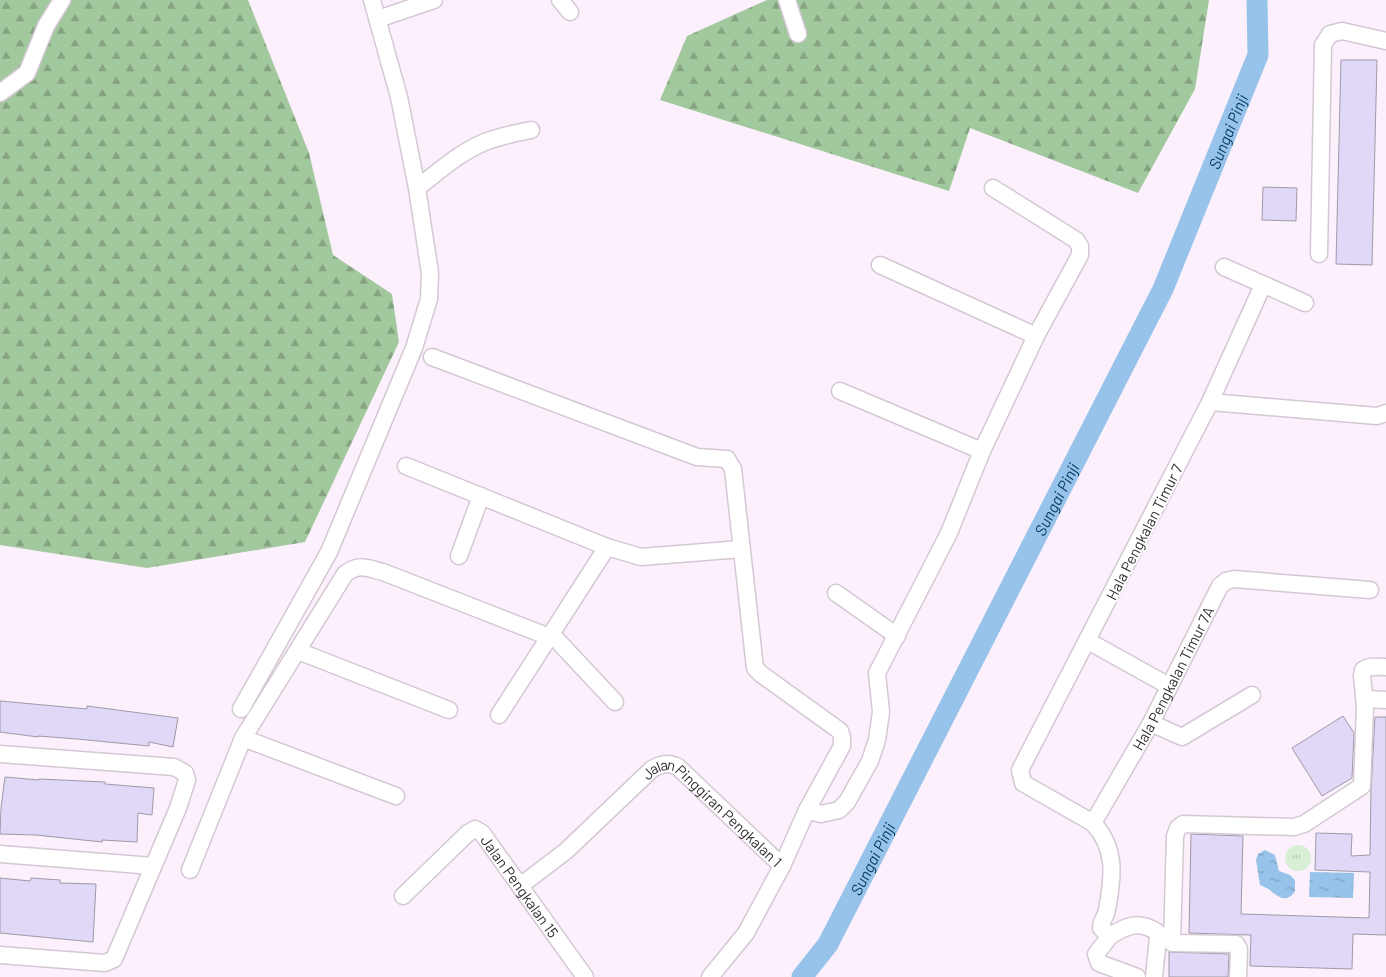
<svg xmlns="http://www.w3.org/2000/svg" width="1386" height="977" viewBox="0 0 1386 977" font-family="Barlow,sans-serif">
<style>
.forest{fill:url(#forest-firs)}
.park{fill:url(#park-tufts)}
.water{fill:url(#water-ripples)}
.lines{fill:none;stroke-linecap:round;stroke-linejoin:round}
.river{stroke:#97c3ea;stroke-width:21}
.building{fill:#e1d8f8;stroke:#9d9aa7}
.minor-casing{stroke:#d3c8d3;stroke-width:19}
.minor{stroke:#fff;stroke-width:16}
.labels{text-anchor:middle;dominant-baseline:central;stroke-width:4;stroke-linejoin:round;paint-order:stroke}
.street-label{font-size:15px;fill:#332f33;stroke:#fff}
.water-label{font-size:16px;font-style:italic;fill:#0a3d62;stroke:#fff}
</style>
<defs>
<pattern id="forest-firs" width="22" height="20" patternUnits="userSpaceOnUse" patternTransform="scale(1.25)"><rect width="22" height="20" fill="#a2c89d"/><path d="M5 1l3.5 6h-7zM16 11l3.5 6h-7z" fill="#85a381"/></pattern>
<pattern id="park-tufts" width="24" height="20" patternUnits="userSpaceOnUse" patternTransform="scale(1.25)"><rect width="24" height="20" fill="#d7efd3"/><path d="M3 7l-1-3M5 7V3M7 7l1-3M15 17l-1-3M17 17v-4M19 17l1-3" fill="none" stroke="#b9cdb6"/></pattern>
<pattern id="water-ripples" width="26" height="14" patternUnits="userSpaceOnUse" patternTransform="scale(1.25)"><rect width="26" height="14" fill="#97c3ea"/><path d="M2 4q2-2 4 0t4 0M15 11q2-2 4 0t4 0" fill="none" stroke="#7c9fbe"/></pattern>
</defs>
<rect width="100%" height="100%" fill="#fbf0fc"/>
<g class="forest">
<polygon points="0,0 248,0 309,153 333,255 392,294 399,342 305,542 147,568 0,545"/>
<polygon points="767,0 1209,0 1195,89 1138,193 970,128 949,191 660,100 687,36"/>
</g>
<circle class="park" cx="1298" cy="858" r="13"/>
<g class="water">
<path d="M1265,850L1275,855L1279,871L1290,875L1295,880V891C1288,903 1279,898 1271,891C1268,888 1264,887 1260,885L1256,860L1258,854Z"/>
<polygon points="1310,872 1354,873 1353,898 1309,897"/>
</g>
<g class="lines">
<path class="river" id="s1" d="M802,977L828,944L1163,289L1258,55L1257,0"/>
</g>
<g class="building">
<polygon points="1341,60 1377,60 1372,265 1336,264"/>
<polygon points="1263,187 1297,188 1296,221 1262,220"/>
<polygon points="0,701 87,709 87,706 178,718 173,747 149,742 149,746 77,739 38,736 38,737 0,732"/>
<polygon points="1343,716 1354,733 1352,778 1322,796 1292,748"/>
<polygon points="1375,717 1386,717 1386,935 1353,934 1352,969 1250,966 1251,935 1189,933 1191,834 1243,836 1241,914 1369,918 1370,872 1315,870 1316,833 1352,834 1351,856 1370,855 1371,790"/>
<polygon points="5,777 39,780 39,779 105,782 105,784 154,788 152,815 138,813 137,842 102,840 102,842 36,835 0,834 1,808"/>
<polygon points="0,878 30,881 31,878 60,880 60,883 96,884 93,942 0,933"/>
<polygon points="1169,952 1229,954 1228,977 1169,977"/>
</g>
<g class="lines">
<g class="minor-casing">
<g id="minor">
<polyline points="560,0 570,12"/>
<polyline points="787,0 798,34"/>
<polyline points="378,19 434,0"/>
<polyline points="0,93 27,73 46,26 62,0"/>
<path d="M417,188C438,172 460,152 485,142C500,136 516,133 531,130"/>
<polyline points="1319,254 1323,45 1330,34 1342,31 1386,41"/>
<polyline points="880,265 1036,336"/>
<polyline points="1224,267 1305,303"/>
<path id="s2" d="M1263,285L1210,402L1020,770L1023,783L1093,823L1151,723L1220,586L1226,581L1234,579L1370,590"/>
<polyline points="432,357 697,457 727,459 733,469 755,668 761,674 840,731 842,737 842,746 807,810 782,866"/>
<polyline points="840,391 982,451"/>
<polyline points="1210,402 1377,416 1386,413"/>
<polyline points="406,466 607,547 641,557 741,549"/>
<polyline points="459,556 481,496"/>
<polyline points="836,593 897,636"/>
<polyline points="1088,641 1169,686"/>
<polyline points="298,651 449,710"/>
<polyline points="1365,699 1386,700"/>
<polyline points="241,709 329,552 414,348 429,299 430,273 417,188 399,97 372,0"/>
<polyline points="499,715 607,547"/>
<polyline points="1151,723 1182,737 1252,695"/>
<polyline points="243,738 396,796"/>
<polyline points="0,754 174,767 185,773 187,780 178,808 114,959 105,963 0,955"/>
<polyline points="807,810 821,814 839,810 847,802 870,761 877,740 881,712 877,673 949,533 982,451 1036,336 1080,255 1080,246 1076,240 993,188"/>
<path d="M1093,823C1117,849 1113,877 1107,910C1106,916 1101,921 1101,928L1110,936C1126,926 1138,920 1157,932L1158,938L1154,977"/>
<polyline points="0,854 153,866"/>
<path d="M190,870L243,738L345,574C359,563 366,568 383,572L557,640L615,702"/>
<path id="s3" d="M520,886L566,851L652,769C661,764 668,762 678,767L782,866L746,933L710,977"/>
<path id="s4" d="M403,896L468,833L475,829L482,833L585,977"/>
<polyline points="1110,936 1096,954 1099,963 1137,977"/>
<path d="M1238,977L1239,949L1236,944L1172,943L1175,836L1178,828L1183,824L1294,827L1304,824L1362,786L1365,707L1362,675L1363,670C1370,665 1378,667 1386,667"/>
</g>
</g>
<use href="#minor" class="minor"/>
</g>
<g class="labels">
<g class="street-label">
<text transform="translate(1144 532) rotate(-63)">Hala Pengkalan Timur 7</text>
<text stroke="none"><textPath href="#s2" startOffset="802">Hala Pengkalan Timur 7A</textPath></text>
<text stroke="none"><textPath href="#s3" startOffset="255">Jalan Pinggiran Pengkalan 1</textPath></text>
<text stroke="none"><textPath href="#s4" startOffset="172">Jalan Pengkalan 15</textPath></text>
</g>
<g class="water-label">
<text stroke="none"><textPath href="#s1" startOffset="948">Sungai Pinji</textPath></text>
<text stroke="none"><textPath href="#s1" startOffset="542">Sungai Pinji</textPath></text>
<text stroke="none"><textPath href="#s1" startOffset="138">Sungai Pinji</textPath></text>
</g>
</g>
</svg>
